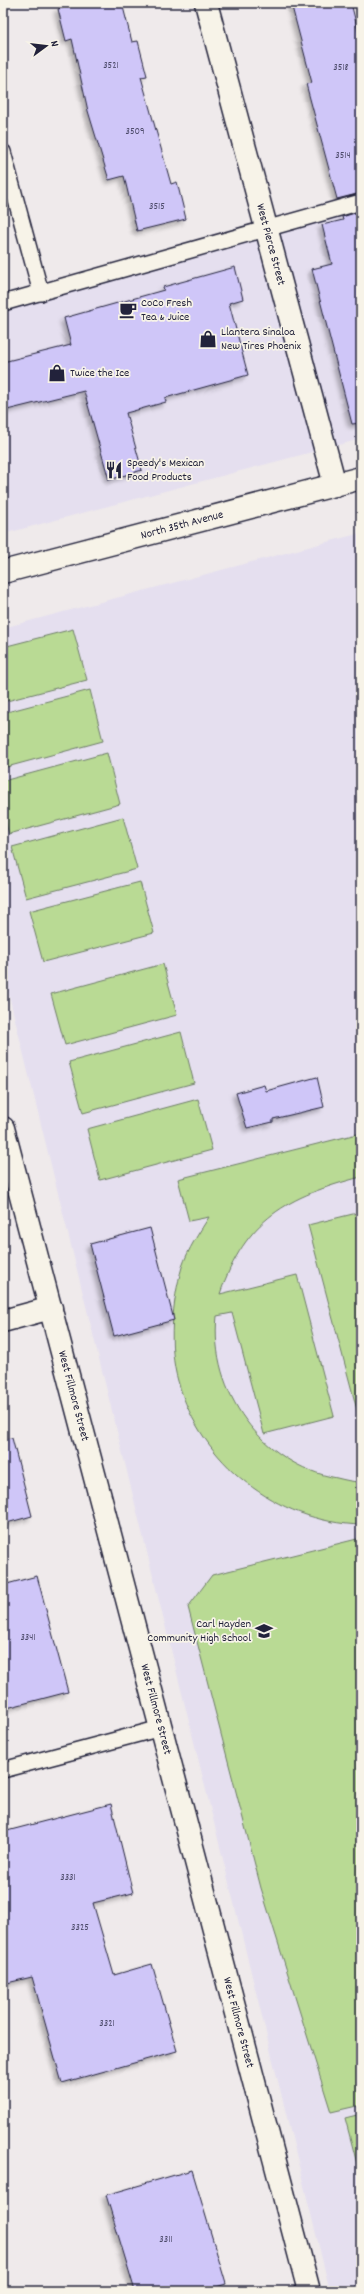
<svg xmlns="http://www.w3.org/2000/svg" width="364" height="2294" viewBox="0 0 364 2294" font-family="Dekko,sans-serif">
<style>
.built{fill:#e5dfef}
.green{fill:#b9da94;stroke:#6e7e68}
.building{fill:#cfc6f8;stroke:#22223b;filter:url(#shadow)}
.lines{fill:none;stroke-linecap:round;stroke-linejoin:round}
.lane-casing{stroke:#22223b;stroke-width:18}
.street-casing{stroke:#22223b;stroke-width:25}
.secondary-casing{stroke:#22223b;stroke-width:25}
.lane{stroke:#f7f3e8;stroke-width:15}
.street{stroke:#f7f3e8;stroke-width:22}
.secondary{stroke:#f7f3e8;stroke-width:22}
.labels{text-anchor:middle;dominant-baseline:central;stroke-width:3.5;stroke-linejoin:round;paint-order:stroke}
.number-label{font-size:10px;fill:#4d4b6a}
.street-label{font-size:12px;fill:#22223b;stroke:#f7f3e8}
.poi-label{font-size:12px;fill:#22223b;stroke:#f7f3e8;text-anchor:start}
</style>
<defs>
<filter id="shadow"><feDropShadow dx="-3.5" dy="3.5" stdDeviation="2" flood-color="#0004"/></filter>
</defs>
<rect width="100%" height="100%" fill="#efeaeb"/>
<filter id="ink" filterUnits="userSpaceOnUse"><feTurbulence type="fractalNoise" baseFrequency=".025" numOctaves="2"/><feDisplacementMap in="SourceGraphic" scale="8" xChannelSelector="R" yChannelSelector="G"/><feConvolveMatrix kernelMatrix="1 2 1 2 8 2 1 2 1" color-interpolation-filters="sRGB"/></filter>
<g filter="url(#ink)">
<g class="built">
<polygon points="361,202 361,439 3,534 3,303"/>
<polygon points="361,533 361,2291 330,2291 3,971 3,628"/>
</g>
<g class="green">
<polygon points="73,629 87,680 3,702 3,647"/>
<polygon points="90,690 103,741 3,768 3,713"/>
<polygon points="107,753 120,804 9,834 3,813 3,781"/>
<polygon points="123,817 137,869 26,898 12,847"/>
<polygon points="140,882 154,933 43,962 29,911"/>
<polygon points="163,964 177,1015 65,1045 51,994"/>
<polygon points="181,1032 194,1083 83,1113 69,1062"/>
<polygon points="198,1099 212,1150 100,1180 87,1129"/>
<path d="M361,1133V1177C288,1196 245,1219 220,1294L297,1275L334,1416L264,1434L232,1313L217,1316C209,1391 262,1465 337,1478C345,1480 353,1482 361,1482V1525C276,1522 201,1463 178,1381C168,1346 172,1302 182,1267C188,1249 199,1233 209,1217L189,1221L178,1179Z"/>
<polygon points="361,1212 361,1425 308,1225"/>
<polygon points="361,1538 361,2105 331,2112 261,1888 188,1607 212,1575"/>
<polygon points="361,2114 361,2179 345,2118"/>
</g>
<g class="building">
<polygon points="79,3 122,3 132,42 138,41 147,76 141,77 171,184 177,182 186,219 137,231 124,176 109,180 88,111 72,39 66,41 58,9"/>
<polygon points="291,3 351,3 361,43 361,193 337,199 306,84 312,83"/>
<polygon points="361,211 361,423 352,424 312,269 332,264 322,225 343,220 342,217"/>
<polygon points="235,267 243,299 229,303 248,375 165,398 166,402 126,413 142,470 109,480 84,391 3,411 3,362 71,345 64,318 164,290 163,287"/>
<polygon points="317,1077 324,1107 273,1119 273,1122 247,1128 236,1093 264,1085 266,1091"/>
<polygon points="150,1228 174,1320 114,1336 90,1244"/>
<polygon points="12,1438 32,1516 3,1524 3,1439"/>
<polygon points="37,1576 68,1692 3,1709 3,1585"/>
<polygon points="111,1804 133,1893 93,1903 114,1975 152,1964 177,2051 62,2083 32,1977 3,1984 3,1832"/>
<polygon points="192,2170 226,2284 203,2291 135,2291 106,2195"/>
</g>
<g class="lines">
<g class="lane-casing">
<g id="lane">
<polyline points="3,152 41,293"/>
<polyline points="3,303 361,202"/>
<polyline points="3,1770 161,1728"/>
</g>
</g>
<g class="street-casing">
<g id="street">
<path id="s1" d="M206,3L335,485"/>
<path id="s2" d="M3,1128L309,2291"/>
<polyline points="3,1321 51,1308"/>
</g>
</g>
<g class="secondary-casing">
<g id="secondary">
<path id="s3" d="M3,572L361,478"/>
</g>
</g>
<use href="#lane" class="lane"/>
<use href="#street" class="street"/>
<use href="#secondary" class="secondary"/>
</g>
</g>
<defs>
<g id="cafe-bare" transform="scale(1.38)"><path d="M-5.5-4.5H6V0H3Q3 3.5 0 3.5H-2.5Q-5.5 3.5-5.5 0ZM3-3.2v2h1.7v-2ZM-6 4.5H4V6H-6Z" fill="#22223b" stroke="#f7f3e8" stroke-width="2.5" paint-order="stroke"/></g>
<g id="shop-bare" transform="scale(1.38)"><path d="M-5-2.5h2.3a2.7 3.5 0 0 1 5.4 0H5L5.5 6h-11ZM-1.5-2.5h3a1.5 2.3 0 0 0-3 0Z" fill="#22223b" stroke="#f7f3e8" stroke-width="2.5" paint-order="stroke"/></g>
<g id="restaurant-bare" transform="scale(1.38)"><path d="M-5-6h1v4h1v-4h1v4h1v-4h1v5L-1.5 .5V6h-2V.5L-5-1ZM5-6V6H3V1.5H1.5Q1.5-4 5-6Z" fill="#22223b" stroke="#f7f3e8" stroke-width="2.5" paint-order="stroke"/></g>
<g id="school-bare" transform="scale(1.38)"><path d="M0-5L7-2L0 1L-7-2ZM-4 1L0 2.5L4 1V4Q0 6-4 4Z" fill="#22223b" stroke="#f7f3e8" stroke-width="2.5" paint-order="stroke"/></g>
</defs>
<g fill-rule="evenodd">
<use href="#cafe-bare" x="128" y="310"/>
<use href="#shop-bare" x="208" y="339"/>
<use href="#shop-bare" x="57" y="373"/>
<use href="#restaurant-bare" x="114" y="470"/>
<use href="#school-bare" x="264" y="1631"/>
</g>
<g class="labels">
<g class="number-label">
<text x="111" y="66">3521</text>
<text x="341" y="68">3518</text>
<text x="135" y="132">3509</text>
<text x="343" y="156">3514</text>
<text x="157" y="207">3515</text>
<text x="28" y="1638">3341</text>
<text x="68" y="1878">3331</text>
<text x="80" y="1928">3325</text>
<text x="107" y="2024">3321</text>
<text x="166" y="2240">3311</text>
</g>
<g class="street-label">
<text stroke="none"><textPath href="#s1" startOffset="250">West Pierce Street</textPath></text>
<text stroke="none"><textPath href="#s3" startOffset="185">North 35th Avenue</textPath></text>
<text stroke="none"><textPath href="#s2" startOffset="277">West Fillmore Street</textPath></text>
<text stroke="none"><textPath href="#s2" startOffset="601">West Fillmore Street</textPath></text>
<text stroke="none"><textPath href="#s2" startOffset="925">West Fillmore Street</textPath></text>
</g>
<g class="poi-label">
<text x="141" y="303">CoCo Fresh<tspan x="141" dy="14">Tea &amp; Juice</tspan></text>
<text x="221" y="332">Llantera Sinaloa<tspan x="221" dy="14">New Tires Phoenix</tspan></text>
<text x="70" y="373">Twice the Ice</text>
<text x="127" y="463">Speedy's Mexican<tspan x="127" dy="14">Food Products</tspan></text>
<text x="251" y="1624" text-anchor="end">Carl Hayden<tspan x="251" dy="14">Community High School</tspan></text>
</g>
</g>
<rect width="364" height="2294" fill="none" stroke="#f7f3e8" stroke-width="16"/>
<rect x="8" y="8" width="348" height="2278" fill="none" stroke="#22223b" stroke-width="1.5" filter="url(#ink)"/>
<g transform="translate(46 46) rotate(75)" stroke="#f7f3e8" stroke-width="3" paint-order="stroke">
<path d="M0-3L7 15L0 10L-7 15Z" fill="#22223b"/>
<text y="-6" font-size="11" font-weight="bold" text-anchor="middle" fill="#22223b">N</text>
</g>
</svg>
